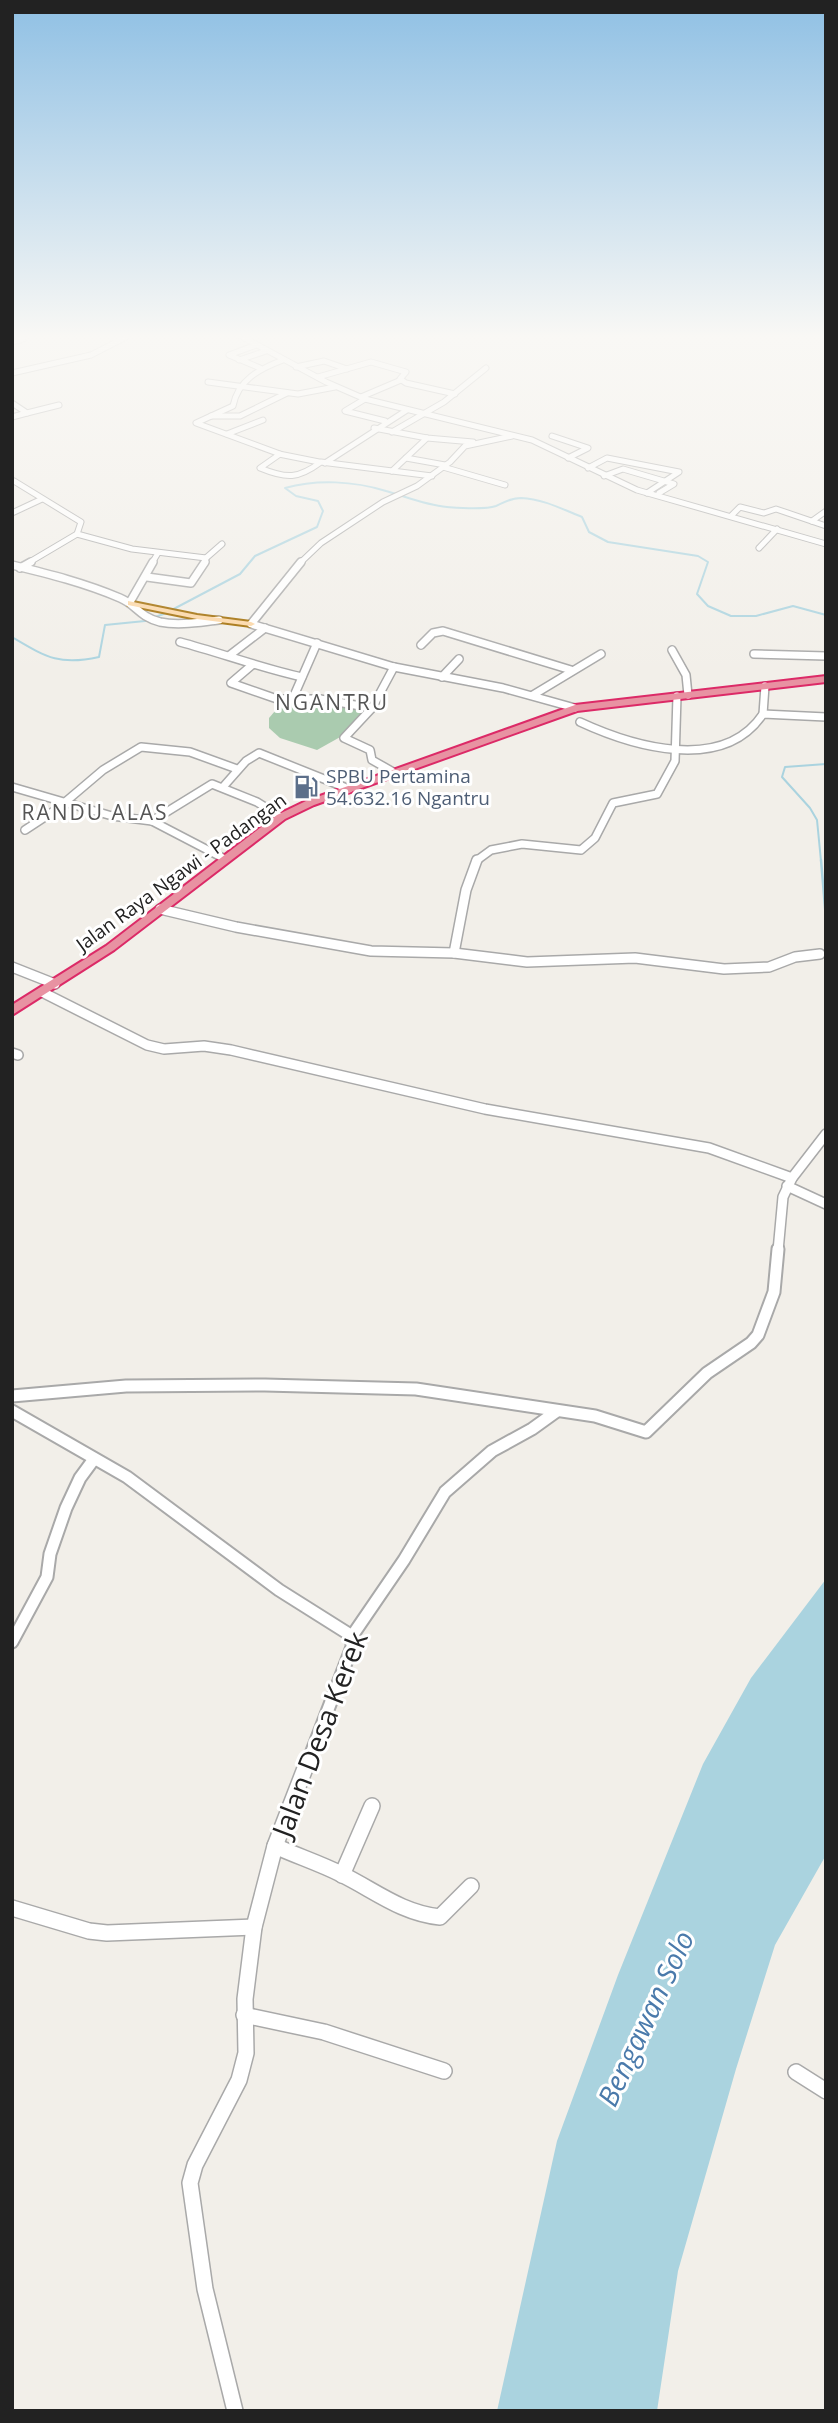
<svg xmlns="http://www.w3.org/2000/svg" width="838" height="2423" viewBox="0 0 838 2423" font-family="'Open Sans',sans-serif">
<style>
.cemetery{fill:#aacbaf}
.water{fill:#aad3df}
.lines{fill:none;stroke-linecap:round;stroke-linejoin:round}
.stream-far1{stroke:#aad3df;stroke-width:2}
.stream{stroke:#aad3df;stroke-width:2.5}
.minor-far4-casing{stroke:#a9a9a9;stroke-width:7}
.minor-far3-casing{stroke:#a9a9a9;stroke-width:10}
.minor-far2-casing{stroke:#a9a9a9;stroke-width:12}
.minor-far1-casing{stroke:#a9a9a9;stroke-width:15}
.minor-casing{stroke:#a9a9a9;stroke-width:18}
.major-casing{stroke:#a06b00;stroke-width:4}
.highway-casing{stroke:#dc2a67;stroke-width:4}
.minor-far4{stroke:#fff;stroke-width:5}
.minor-far3{stroke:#fff;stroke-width:7}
.minor-far2{stroke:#fff;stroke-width:9}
.minor-far1{stroke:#fff;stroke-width:11}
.minor{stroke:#fff;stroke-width:15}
.major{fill:#fcd6a4;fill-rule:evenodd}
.highway{fill:#e892a2;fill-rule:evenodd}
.labels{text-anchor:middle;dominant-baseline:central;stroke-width:6;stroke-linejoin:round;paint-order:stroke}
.far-service-label{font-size:19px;fill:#4e5e75;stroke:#fff;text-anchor:start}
.far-street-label{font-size:19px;fill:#222;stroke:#fff}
.far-quarter-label{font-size:21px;letter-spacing:2px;fill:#555;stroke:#fff}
.near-street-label{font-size:28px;fill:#222;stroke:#fff}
.near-water-label{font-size:28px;font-style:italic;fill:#4a7aab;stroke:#fff}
</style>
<rect width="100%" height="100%" fill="#f2efe9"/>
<polygon class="cemetery" points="319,701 368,709 342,736 317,750 280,738 269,728 269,718 282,703"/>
<polygon class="water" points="826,1579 826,1855 775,1945 736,2069 678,2271 657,2411 497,2411 557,2141 618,1975 703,1764 751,1678"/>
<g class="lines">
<g class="stream-far1">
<path d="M12,637C46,657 59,666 99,657L105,625L145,621L166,613L240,574L255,556L317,527L323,511L318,501L296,496L285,488C317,479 354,481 386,491C407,497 425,505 447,507C461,508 484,510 496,506C505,502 510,498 521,498C543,499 562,509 582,517L589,532L608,542L698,556L708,562L697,594L708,606L731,616H756L793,606L826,615"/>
<polyline points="821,861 817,820 810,808 782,777 785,767 826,764"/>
</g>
<polyline class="stream" points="821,860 826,919"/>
<g class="minor-far4-casing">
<g id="minor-far4">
<polyline points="237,334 326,382 365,399 532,440 637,490 826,544"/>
<polyline points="12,342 23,339 13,334"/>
<polyline points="256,345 229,355 260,368"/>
<polyline points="239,360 266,351"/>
<path d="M283,360C259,369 238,380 233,406L196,423L280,454L260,468C287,479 298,479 321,462L432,476"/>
<polyline points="296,367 324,361 347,369"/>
<polyline points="12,373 91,355 132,334"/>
<polyline points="318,377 371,362 406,372 400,379 406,383 455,394"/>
<polyline points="208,382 298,394 335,387"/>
<polyline points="361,397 401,380"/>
<polyline points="365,399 345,411 385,421"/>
<polyline points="12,403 27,413 12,417"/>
<polyline points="27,413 59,405"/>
<polyline points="211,416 240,416 287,393"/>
<polyline points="374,428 427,438 473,442"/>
<polyline points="392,432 444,402 486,368"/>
<polyline points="227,434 263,420"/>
<polyline points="552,436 588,448 568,458"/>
<polyline points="279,454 319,462"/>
<polyline points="406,458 445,465"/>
<polyline points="325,463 407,410"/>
<polyline points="443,467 505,485"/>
<polyline points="588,468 607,458 679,472 647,493"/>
<polyline points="392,471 427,438"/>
<polyline points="604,476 623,469 674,484 659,493"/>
<polyline points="14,481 81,522 77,534 28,563"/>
<polyline points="12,513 42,499"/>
<polyline points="731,516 740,507 764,513 776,509 826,526"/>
<polyline points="812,521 826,511"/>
<polyline points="77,534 132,549 206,558 205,563"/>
<polyline points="759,548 777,529"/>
<polyline points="206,558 222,544"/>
<polyline points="152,563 158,553"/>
<polyline points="300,563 321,543 383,502 417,486 450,462 465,446 512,436"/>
</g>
</g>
<g class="minor-far3-casing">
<g id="minor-far3">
<polyline points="301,562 251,624 394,667 503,688 575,708"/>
<path d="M12,565C49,574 85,583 120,598C137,605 138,616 160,622C179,626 200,622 219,620"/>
<polyline points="20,568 31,562"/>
<polyline points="147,577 191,583 205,562"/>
<polyline points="130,602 153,562"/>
<path d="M180,642C221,653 261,668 302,677"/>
<polyline points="421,645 433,633 443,631 571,670"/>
<polyline points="672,650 686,675 688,695"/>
<polyline points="754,654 826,656"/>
<polyline points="230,655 265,628"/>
<polyline points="252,665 231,683 277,699 320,699 372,708"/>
<polyline points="394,667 372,708 344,738 370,750 372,760 395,773"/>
<polyline points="442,677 459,659"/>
<polyline points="533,695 601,654"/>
<polyline points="293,698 317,643"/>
<polyline points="763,714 765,686"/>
<path d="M580,722C632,746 723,774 763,714L826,717"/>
<polyline points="12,787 112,816 152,821 225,859"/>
<polyline points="223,787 246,761 259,753 349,789"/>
<polyline points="152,821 212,784 257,802 281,817"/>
<polyline points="25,830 57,809 103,770 141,747 190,752 237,769"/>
<polyline points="476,861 491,850 522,844 581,850 595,838 613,803 657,794 675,761 677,696"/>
</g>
</g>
<g class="minor-far2-casing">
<g id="minor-far2">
<polyline points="160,909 236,927 371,951 454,953 527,962 635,958 724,969 769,967 795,957 820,954"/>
<polyline points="454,953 466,890 477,860"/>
<polyline points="12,967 55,984"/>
<polyline points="42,992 147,1045 164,1049 204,1046 231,1050 485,1109 709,1148 792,1178"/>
<polyline points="12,1053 18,1055"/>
<polyline points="787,1186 826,1204"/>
<polyline points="778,1251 783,1197 792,1178 826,1134"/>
</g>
</g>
<g class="minor-far1-casing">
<g id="minor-far1">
<polyline points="12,1396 126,1386 265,1385 416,1389 595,1416 646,1432 707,1373 751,1343 758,1335 774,1292 778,1249"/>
<polyline points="12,1411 127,1477 279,1590 352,1636"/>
<polyline points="12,1642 47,1577 50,1554 66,1508 80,1478 94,1459"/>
<polyline points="309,1759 352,1647 352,1636 404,1560 445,1492 492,1451 532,1429 557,1411"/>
</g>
</g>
<g class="minor-casing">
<g id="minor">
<path d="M275,1846C297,1856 319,1863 341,1874C374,1890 401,1913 440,1917L471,1886"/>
<polyline points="342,1875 372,1806"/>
<polyline points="12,1908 89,1931 107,1933 254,1927"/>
<polyline points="244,2015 324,2032 444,2071"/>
<polyline points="796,2072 826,2091"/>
<polyline points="235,2411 205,2289 190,2183 195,2165 239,2080 246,2053 245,1999 254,1927 275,1846 309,1758"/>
</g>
</g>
<g class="major-casing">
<polygon id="major" points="128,601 197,615 251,622 255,624 251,626 197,619 128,605"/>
</g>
<g class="highway-casing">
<polygon id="highway" points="826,676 826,682 577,711 314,805 285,819 114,950 12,1015 12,1005 106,946 277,815 306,801 575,705"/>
</g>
<use href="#minor-far4" class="minor-far4"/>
<use href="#minor-far3" class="minor-far3"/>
<use href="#minor-far2" class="minor-far2"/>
<use href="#minor-far1" class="minor-far1"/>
<use href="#minor" class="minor"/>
<use href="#major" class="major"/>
<use href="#highway" class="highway"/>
</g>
<linearGradient id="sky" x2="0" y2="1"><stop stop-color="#8fc0e4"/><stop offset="0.5" stop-color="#f9f8f5"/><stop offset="1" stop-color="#f9f8f5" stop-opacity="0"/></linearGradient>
<rect width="838" height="674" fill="url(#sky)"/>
<defs>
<g id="fuel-bare" transform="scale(1.89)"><path d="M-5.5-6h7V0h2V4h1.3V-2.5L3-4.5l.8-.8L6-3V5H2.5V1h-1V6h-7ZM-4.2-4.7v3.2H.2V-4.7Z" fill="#5c6f8a" stroke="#fff" stroke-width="2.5" paint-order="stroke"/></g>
</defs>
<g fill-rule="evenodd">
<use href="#fuel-bare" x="306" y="787"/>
</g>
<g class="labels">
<g class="far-service-label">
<text x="326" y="776">SPBU Pertamina<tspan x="326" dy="22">54.632.16 Ngantru</tspan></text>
</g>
<g class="far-street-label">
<text transform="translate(181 872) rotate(-36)">Jalan Raya Ngawi - Padangan</text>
</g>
<g class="far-quarter-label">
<text x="332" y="702">NGANTRU</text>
<text x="95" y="812">RANDU ALAS</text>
</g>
<g class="near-street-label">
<text transform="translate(319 1734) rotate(-69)">Jalan Desa Kerek</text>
</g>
<g class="near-water-label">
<text transform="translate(645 2018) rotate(-65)">Bengawan Solo</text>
</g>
</g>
<rect width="838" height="2423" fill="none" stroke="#222222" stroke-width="28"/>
</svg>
